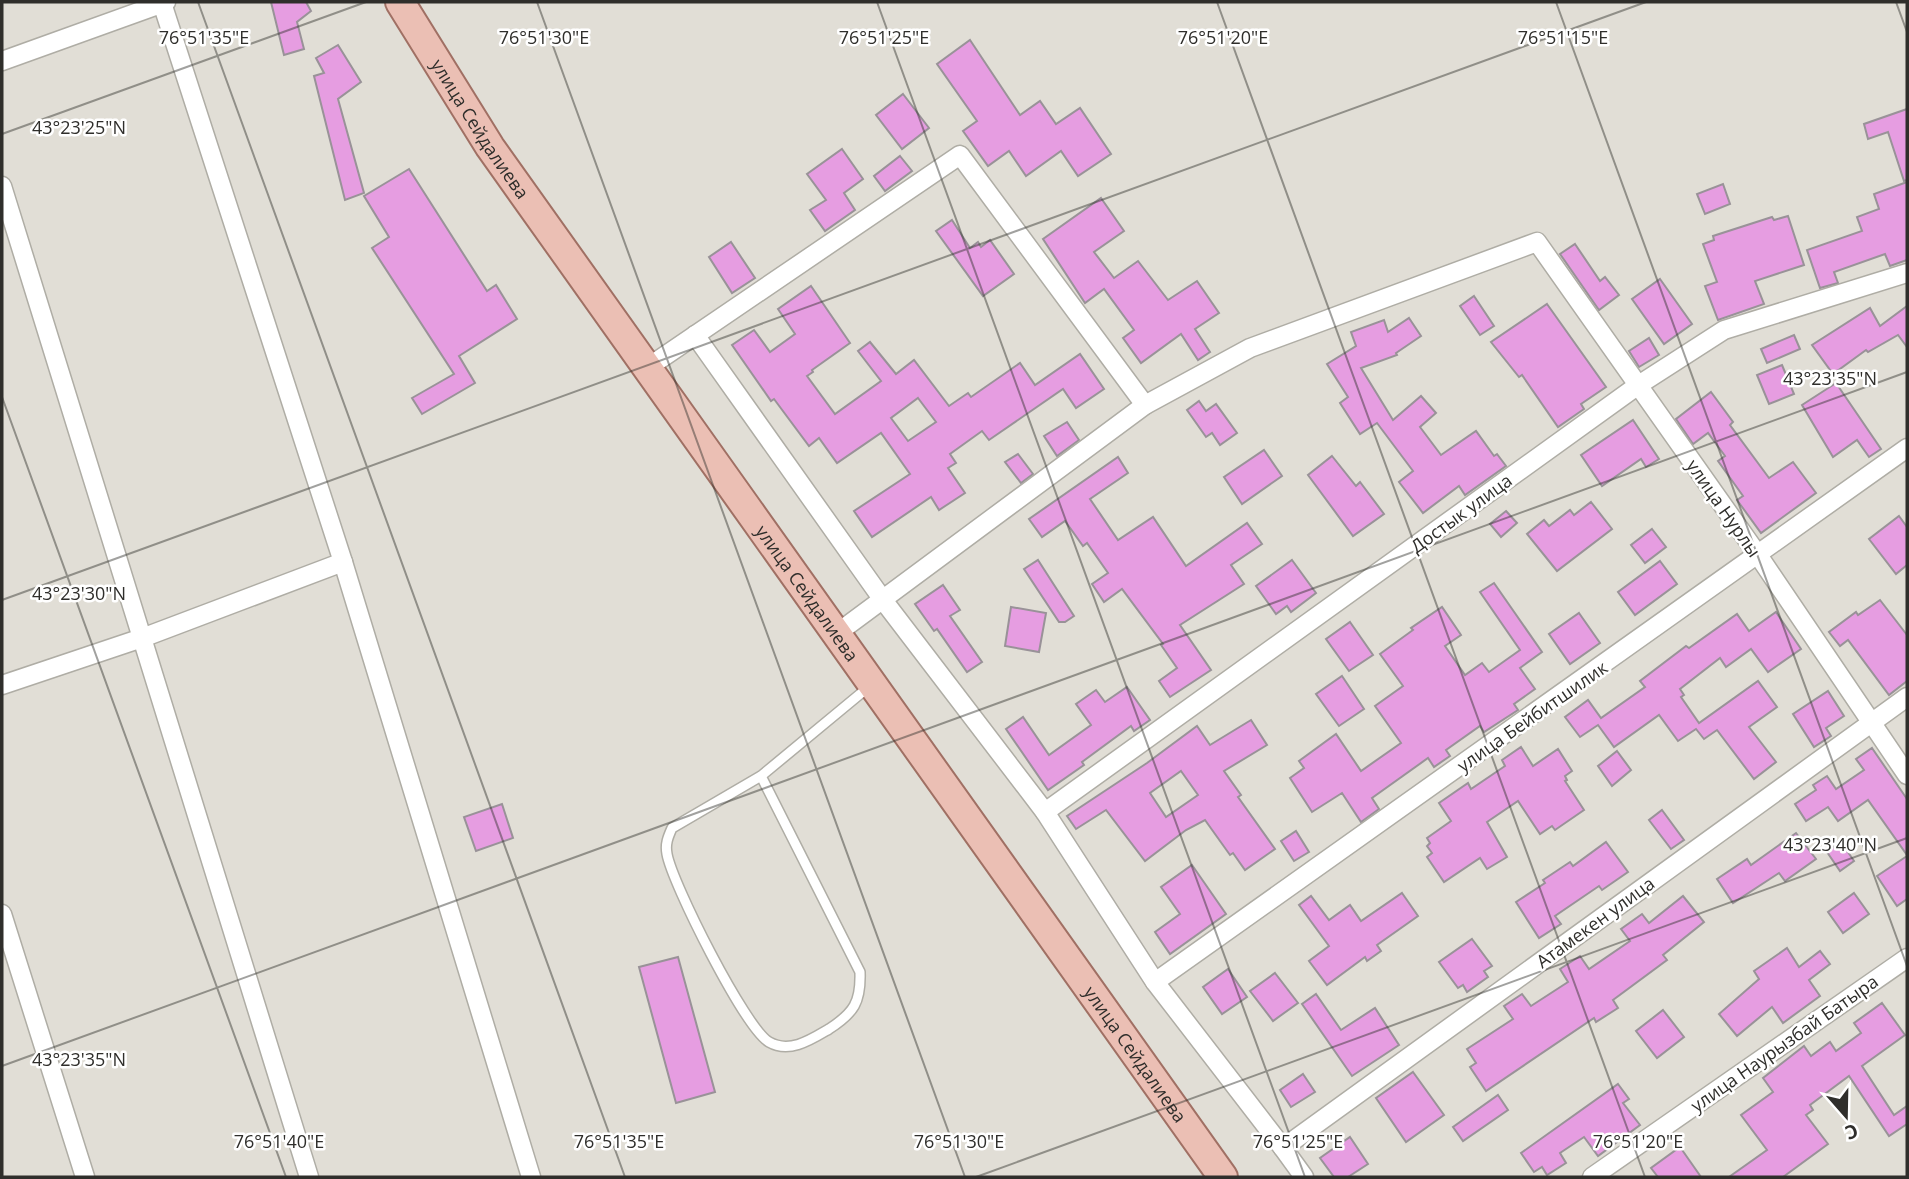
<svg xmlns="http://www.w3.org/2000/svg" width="1909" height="1179" viewBox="0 0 1909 1179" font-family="'Open Sans',sans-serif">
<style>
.building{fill:#e69de1;stroke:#999298;stroke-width:2;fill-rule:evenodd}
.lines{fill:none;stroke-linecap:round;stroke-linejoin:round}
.service-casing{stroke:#afada5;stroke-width:12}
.minor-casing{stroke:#afada5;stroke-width:21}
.primary-casing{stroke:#a07064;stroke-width:32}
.service{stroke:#fff;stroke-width:9}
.minor{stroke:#fff;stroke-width:18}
.primary{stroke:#ebbfb4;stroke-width:28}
.ticks{fill:none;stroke:#2f2e2b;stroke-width:2;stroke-opacity:0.45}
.labels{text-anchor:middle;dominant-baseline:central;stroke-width:5;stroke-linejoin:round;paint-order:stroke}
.street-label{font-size:18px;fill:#2f2e2b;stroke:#fff}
.ticks-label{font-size:18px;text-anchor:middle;fill:#2f2e2b;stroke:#fff;stroke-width:5;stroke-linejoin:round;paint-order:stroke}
</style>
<rect width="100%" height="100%" fill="#e1ded6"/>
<g class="building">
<polygon points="271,2 306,2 311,11 297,22 304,49 284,55"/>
<polygon points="970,40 1020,115 1040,101 1056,124 1080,108 1111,154 1078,176 1061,151 1026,176 1009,151 988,166 963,131 977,121 937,64"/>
<polygon points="338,45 361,82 338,99 364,193 345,200 314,76 324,73 316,58"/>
<polygon points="903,94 929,128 902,149 876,115"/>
<polygon points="1907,109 1907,180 1904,181 1888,132 1868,139 1864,124"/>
<polygon points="842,149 863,179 844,193 855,210 825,231 810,210 826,200 807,174"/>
<polygon points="900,156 912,171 885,191 874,176"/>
<polygon points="409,169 487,291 496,285 517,319 459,356 475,383 422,414 412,398 454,374 372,248 389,237 364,196"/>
<polygon points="1907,182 1907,260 1890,266 1885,254 1834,272 1838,283 1820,288 1807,250 1862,231 1857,217 1879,209 1874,194"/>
<polygon points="1723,184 1730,204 1705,214 1697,194"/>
<polygon points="1101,198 1124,231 1094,252 1114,278 1138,261 1168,300 1197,281 1219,313 1195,329 1210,352 1198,360 1181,334 1141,363 1123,338 1134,330 1104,289 1085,303 1043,239"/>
<polygon points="1788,216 1804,265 1755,281 1764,304 1718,320 1705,286 1717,282 1703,244 1714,240 1713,236 1772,217 1774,220"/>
<polygon points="952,220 970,248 978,242 981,247 990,240 1014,274 983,296 936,231"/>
<polygon points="731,242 755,278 732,293 709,257"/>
<polygon points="1575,244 1600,281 1605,277 1619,295 1599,310 1560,254"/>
<polygon points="1660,279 1692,324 1664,344 1632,299"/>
<path d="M811,286L850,343L812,370L813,372L807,376L835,414L881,381L858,351L870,342L896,374L914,360L949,406L968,393L971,397L1020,363L1035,385L1080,354L1104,389L1076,408L1063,389L989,440L982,431L950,454L956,463L948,468L965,493L939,510L931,497L872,537L854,511L910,474L881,433L837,463L819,438L809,446L774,399L771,401L732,345L754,330L770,352L795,334L778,309ZM918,398L936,422L908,441L891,418Z"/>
<polygon points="1474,296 1494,326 1480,335 1460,306"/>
<polygon points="1547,304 1606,387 1581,404 1584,409 1558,427 1522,375 1519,377 1491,342"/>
<polygon points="1907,306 1907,347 1898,335 1868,352 1866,350 1833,374 1812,345 1870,308 1880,326"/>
<polygon points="1409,318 1421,336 1396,353 1397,355 1361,368 1393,420 1421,396 1436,413 1420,427 1441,455 1476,431 1494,456 1497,454 1506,466 1465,495 1459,486 1423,513 1399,482 1413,471 1377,423 1360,434 1340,403 1348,397 1327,364 1356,346 1351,332 1384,320 1388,332"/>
<polygon points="1794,335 1800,349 1767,363 1761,349"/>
<polygon points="1649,338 1659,355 1639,367 1629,351"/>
<polygon points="1782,365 1794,394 1769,404 1757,375"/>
<polygon points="1836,383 1881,449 1869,457 1857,440 1833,457 1802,405"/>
<polygon points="1711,392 1733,422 1730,425 1769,478 1793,462 1816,493 1761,533 1737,500 1743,496 1718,461 1725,456 1708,433 1693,444 1676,419"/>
<polygon points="1199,401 1206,411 1216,404 1237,433 1220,445 1212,433 1206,437 1187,410"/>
<polygon points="1633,420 1659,459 1646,467 1641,459 1602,486 1581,455"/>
<polygon points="1067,422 1079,440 1057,456 1044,436"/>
<polygon points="1264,450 1282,476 1242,504 1224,477"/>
<polygon points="1018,454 1033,474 1021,483 1005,462"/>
<polygon points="1332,456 1356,486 1360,482 1384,514 1353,536 1308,475"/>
<polygon points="1118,457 1128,473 1090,499 1118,540 1153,517 1186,566 1247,523 1262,544 1231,565 1244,584 1180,625 1211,670 1170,697 1159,681 1177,668 1161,645 1163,644 1122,589 1104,602 1092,584 1108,573 1087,543 1083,546 1065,521 1042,537 1029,519"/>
<polygon points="1591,502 1612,529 1557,571 1527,534 1544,520 1549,526 1570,510 1574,515"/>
<polygon points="1506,511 1517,523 1501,537 1490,524"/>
<polygon points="1899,516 1907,527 1907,565 1896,574 1869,539"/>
<polygon points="1652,529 1666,547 1645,563 1631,545"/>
<polygon points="1038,560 1074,616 1065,622 1059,622 1024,569"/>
<polygon points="1292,560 1316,593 1291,612 1287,606 1276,614 1256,586"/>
<polygon points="1660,561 1677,584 1635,615 1618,592"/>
<polygon points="1494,583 1542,652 1520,668 1535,689 1514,704 1518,710 1484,732 1480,726 1446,750 1450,756 1434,767 1428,758 1372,798 1379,809 1361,822 1342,793 1312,812 1290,778 1304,768 1299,761 1336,734 1361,771 1401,743 1375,706 1403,686 1380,654 1413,630 1411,628 1442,607 1461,635 1445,646 1465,675 1482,663 1489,672 1520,650 1480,592"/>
<polygon points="943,585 960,610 950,616 982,662 967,672 937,629 934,631 915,604"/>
<polygon points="1880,600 1907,635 1907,681 1889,695 1848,640 1840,646 1829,632 1856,612 1858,615"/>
<polygon points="1011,607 1046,613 1039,652 1005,646"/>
<polygon points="1776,612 1801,649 1768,672 1751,649 1726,667 1720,658 1680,689 1684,695 1681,697 1699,723 1758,681 1777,707 1749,727 1776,762 1754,779 1717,730 1704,739 1696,729 1678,741 1659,715 1614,747 1598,725 1580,737 1565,717 1588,700 1601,718 1645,687 1640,681 1686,646 1689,648 1737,614 1749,631"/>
<polygon points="1579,613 1600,643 1570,664 1549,634"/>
<polygon points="1350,622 1373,655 1349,671 1326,639"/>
<polygon points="1342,676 1364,709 1339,726 1316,694"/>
<polygon points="1127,687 1150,720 1134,731 1131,726 1082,762 1084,765 1048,790 1006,729 1023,717 1049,755 1091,725 1076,704 1096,690 1105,702"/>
<polygon points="1828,691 1844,716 1826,728 1831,736 1814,747 1793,714"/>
<path d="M1251,720L1267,745L1224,771L1241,795L1238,797L1275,849L1245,870L1233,853L1230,855L1205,820L1186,830L1145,861L1106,810L1076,829L1067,816L1147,763L1197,726L1210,745ZM1181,771L1198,795L1166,817L1150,793Z"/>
<polygon points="1521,747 1533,766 1558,749 1572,771 1565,776 1567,780 1565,781 1584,810 1555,830 1552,826 1540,834 1518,801 1487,822 1507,857 1487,869 1480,858 1444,882 1427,857 1432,853 1427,846 1430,843 1427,838 1451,821 1439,803 1468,783 1471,789 1505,766 1502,760"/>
<polygon points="1872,748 1907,799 1907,855 1868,800 1838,821 1828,807 1806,821 1795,804 1816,790 1813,785 1827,776 1836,789 1864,770 1856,759"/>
<polygon points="1617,751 1631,770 1612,786 1598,766"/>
<polygon points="502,804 513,838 476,851 464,817"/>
<polygon points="1662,810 1684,840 1671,849 1649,820"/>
<polygon points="1296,831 1309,852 1294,861 1281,841"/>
<polygon points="1796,833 1816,859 1785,881 1779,873 1733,903 1717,879 1747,859 1751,865"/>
<polygon points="1606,842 1628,872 1602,890 1599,886 1555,916 1561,924 1539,938 1516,902 1545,883 1543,880 1570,862 1573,866"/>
<polygon points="1841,842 1854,861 1840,871 1827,852"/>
<polygon points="1907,856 1907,899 1897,906 1877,876"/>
<polygon points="1192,865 1226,914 1170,954 1155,932 1180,914 1161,887"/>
<polygon points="1402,893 1418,916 1377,945 1381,951 1367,961 1365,957 1327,985 1309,961 1329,946 1299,905 1311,896 1329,920 1350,905 1361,921"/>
<polygon points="1854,893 1869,914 1843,933 1828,912"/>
<polygon points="1683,896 1704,922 1663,955 1667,960 1613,1000 1618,1008 1596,1022 1594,1018 1486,1091 1470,1067 1476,1063 1467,1049 1513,1019 1504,1006 1522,994 1531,1006 1568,982 1560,969 1580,956 1589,969 1630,941 1621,929 1642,914 1649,923"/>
<polygon points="1472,939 1492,966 1484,971 1488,977 1467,992 1463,985 1458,988 1439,962"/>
<polygon points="1787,948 1799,967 1820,951 1830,964 1809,980 1820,996 1783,1023 1772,1007 1737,1036 1719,1014 1759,979 1754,971"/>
<polygon points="678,957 715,1092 676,1103 639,967"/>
<polygon points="1228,969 1247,997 1222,1014 1203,987"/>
<polygon points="1275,973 1298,1003 1273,1021 1250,991"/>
<polygon points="1316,994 1341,1030 1375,1008 1399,1045 1352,1076 1302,1004"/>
<polygon points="1882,1003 1905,1035 1862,1066 1894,1115 1907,1106 1907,1124 1889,1136 1849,1076 1810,1105 1813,1110 1806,1115 1828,1144 1783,1177 1729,1177 1767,1150 1741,1115 1773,1092 1763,1078 1804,1046 1811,1056 1830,1042 1836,1051 1861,1033 1854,1023"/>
<polygon points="1663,1010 1684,1037 1657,1058 1636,1031"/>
<polygon points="1413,1072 1444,1115 1406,1142 1376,1098"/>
<polygon points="1303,1074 1315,1092 1291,1107 1280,1090"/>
<polygon points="1618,1084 1629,1099 1623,1103 1640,1125 1598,1156 1584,1137 1560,1153 1566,1163 1547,1175 1542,1167 1534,1172 1521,1153"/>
<polygon points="1498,1095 1508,1110 1463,1141 1453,1127"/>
<polygon points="1350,1137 1368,1164 1348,1177 1334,1177 1320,1158"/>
<polygon points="1680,1147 1701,1177 1658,1177 1651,1168"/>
</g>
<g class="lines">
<g class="service-casing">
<path id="service" d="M761,776L860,972C861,1002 854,1013 829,1029C812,1039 790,1054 769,1042C745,1028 672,883 667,854C665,844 668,837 672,828L761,776L871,685"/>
</g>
<g class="minor-casing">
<g id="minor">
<polyline points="162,3 343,562 531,1177"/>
<polyline points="2,61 166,2"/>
<polyline points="2,186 309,1177"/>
<polyline points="695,335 883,600 1045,812 1155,982 1283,1148 1304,1177"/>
<polyline points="647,368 960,155 1145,405"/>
<polyline points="836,634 1145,405 1250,348 1537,242 1758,555 1907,775"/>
<polyline points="2,685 142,638 343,562"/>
<polyline points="1045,812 1637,386 1724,330 1907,273"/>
<polyline points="2,914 85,1177"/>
<polyline points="1155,982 1907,448"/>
<polyline points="1283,1148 1907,697"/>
<polyline points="1592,1177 1907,958"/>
</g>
</g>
<g class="primary-casing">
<g id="primary">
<path id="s1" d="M400,2L490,147L1223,1177"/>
</g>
</g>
<use href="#service" class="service"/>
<use href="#minor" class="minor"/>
<use href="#primary" class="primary"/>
</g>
<path class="ticks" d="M198,2L625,1177M537,2L965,1177M877,2L1305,1177M1217,2L1645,1177M1556,2L1907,966M1896,2L1907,32M2,134L366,2M2,397L286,1177M2,600L1646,2M2,1066L1907,372M976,1177L1907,838"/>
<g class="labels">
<g class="street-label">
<text stroke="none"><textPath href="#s1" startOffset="150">улица Сейдалиева</textPath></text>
<text transform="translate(1724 508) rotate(55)">улица Нурлы</text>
<text transform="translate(1461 513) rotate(-36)">Достык улица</text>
<text stroke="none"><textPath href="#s1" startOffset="718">улица Сейдалиева</textPath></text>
<text transform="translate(1532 716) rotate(-35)">улица Бейбитшилик</text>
<text transform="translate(1595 922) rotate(-36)">Атамекен улица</text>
<text transform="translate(1784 1043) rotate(-35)">улица Наурызбай Батыра</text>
<text stroke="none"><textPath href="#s1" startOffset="1284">улица Сейдалиева</textPath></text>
</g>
</g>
<g class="ticks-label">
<text x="204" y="44">76°51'35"E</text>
<text x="544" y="44">76°51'30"E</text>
<text x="884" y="44">76°51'25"E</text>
<text x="1223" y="44">76°51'20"E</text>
<text x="1563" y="44">76°51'15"E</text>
<text x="79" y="134">43°23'25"N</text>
<text x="1830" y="385">43°23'35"N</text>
<text x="79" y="600">43°23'30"N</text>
<text x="1830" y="851">43°23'40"N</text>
<text x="79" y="1066">43°23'35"N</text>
<text x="279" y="1148">76°51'40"E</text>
<text x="619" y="1148">76°51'35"E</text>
<text x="959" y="1148">76°51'30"E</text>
<text x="1298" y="1148">76°51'25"E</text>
<text x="1638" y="1148">76°51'20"E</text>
</g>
<rect width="1909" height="1179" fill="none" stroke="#2f2e2b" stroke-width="7"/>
<g transform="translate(1846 1116) rotate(160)" stroke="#ffffff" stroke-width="5" paint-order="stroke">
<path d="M0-5L12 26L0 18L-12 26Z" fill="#2f2e2b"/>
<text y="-10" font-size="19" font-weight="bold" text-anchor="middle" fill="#2f2e2b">С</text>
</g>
</svg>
